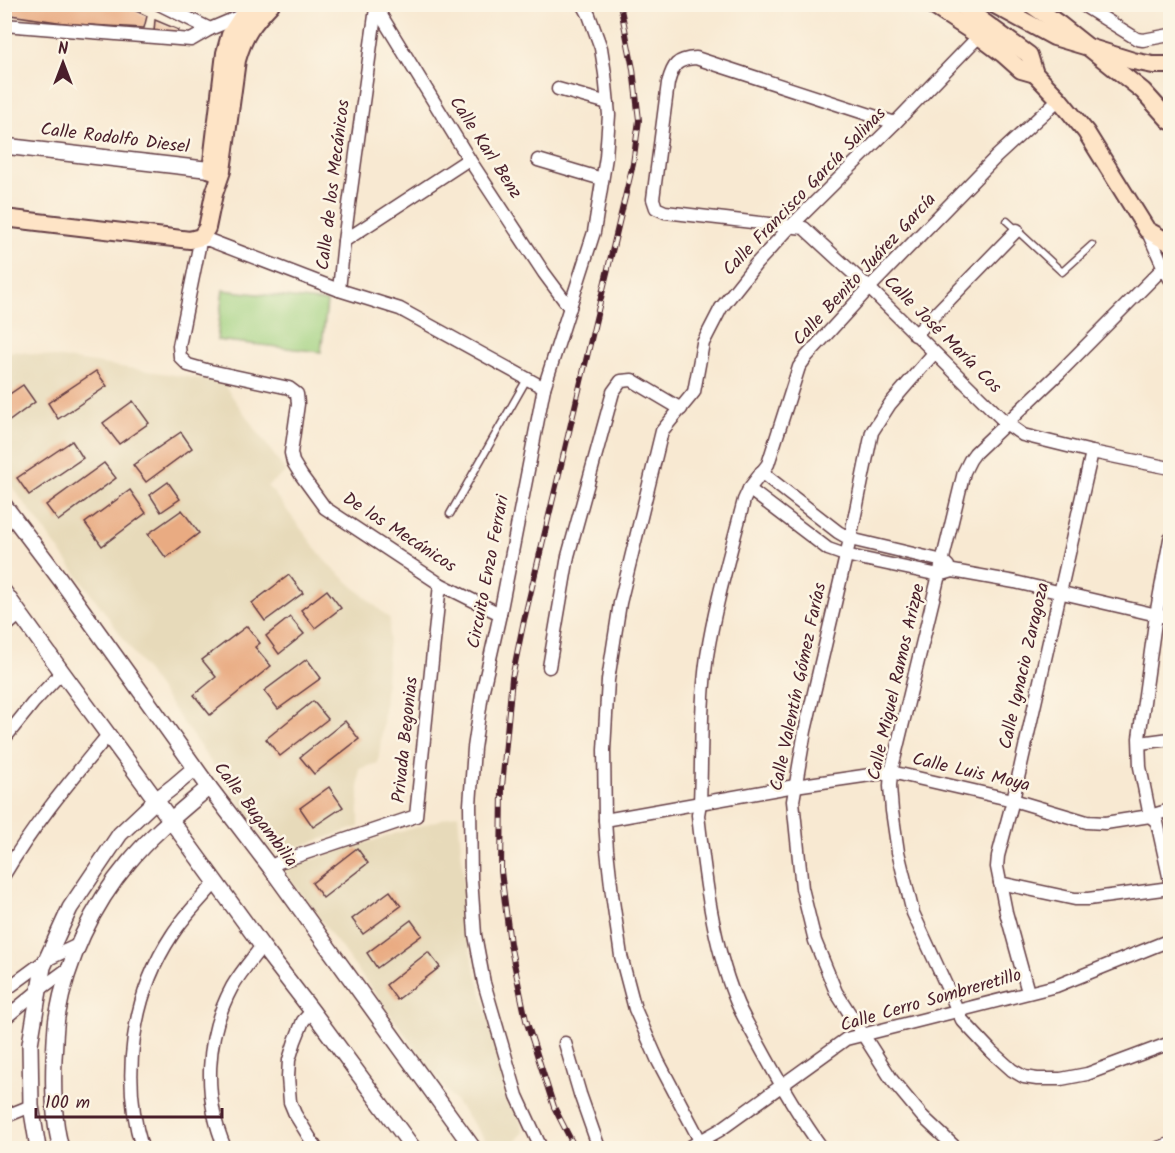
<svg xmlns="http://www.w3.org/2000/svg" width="1175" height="1153" viewBox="0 0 1175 1153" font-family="Kalam,sans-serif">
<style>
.built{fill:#e7daba}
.green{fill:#a0d180;stroke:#757856;stroke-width:1.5}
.building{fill:#e9ab82}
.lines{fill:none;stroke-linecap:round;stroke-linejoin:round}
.service-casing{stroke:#643d44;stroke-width:9}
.minor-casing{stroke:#643d44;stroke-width:15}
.tertiary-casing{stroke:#643d44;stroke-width:18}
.secondary-casing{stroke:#643d44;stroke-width:20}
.service{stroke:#fff;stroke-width:6}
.minor{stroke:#fff;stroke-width:12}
.tertiary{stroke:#fff;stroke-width:15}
.secondary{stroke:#fee4c6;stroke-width:16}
.rail-casing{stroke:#4a1f2b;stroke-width:6}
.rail{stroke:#fcf5e5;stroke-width:4;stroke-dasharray:11;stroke-linecap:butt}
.labels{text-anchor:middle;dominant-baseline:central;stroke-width:5;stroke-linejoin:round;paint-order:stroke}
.street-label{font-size:18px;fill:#4a1f2b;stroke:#fcf5e5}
</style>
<rect width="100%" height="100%" fill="#fcf5e5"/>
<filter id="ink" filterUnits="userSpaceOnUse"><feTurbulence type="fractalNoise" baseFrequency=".0167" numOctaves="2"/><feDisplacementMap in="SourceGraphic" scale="12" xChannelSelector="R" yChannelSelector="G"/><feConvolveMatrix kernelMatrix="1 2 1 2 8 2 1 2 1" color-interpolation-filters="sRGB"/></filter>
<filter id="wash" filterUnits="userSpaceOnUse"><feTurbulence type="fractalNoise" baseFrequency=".008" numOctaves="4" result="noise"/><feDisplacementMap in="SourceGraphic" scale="24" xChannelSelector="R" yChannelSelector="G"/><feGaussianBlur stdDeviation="1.35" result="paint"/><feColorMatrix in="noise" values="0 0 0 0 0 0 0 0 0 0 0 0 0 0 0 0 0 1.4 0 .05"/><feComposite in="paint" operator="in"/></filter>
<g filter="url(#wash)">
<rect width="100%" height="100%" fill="#f8e9d2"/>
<g class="built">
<polygon points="14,351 222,382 286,472 267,486 273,492 327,563 390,619 383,724 378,763 359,769 359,827 276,854 101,607 5,477 5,353"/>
<polygon points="458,814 470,951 493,1033 524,1132 509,1148 492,1148 434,1074 283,869"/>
</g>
<polygon class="green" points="223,290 327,302 321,352 217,340"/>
<g id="blocks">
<g class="building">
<polygon points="4,4 121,4 147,16 144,28 71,24 4,14"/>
<polygon points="155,20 179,30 177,33 154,32"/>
<polygon points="96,371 107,386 58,419 48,403"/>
<polygon points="23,385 35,402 4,425 4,398"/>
<polygon points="133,401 149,423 119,444 103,423"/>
<polygon points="181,432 192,448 146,482 133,465"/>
<polygon points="72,441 83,458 29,495 17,478"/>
<polygon points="104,463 116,478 58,521 46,505"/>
<polygon points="168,482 180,499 161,512 150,495"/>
<polygon points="130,490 146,513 102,546 85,523"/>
<polygon points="182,510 199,533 166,558 148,534"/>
<polygon points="289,575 303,593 265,621 252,603"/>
<polygon points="327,590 341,608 315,628 301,610"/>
<polygon points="290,617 304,634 279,654 266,636"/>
<polygon points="247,626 260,643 255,647 271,666 210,715 194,695 216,677 202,660"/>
<polygon points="307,659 321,678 278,709 264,691"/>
<polygon points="313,701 328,719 280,756 266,739"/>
<polygon points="345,721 359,739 314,774 300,757"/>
<polygon points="329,787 343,807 313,827 300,808"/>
<polygon points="357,848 368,863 323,898 312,883"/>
<polygon points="390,891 401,906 363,934 352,919"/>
<polygon points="411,920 422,935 377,968 367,953"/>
<polygon points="428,952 440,967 397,1000 386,985"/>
</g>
</g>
</g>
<g filter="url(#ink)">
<use href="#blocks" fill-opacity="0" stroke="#643d44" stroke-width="1.5"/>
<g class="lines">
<g class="service-casing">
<g id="service">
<polyline points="1007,221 1062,272 1092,245"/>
<polyline points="450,514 527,379"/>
</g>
</g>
<g class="minor-casing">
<g id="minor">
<polyline points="159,4 210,29 243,15"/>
<polyline points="374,4 469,159 544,273 570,308"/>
<polyline points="1081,4 1137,39 1143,40 1170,35"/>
<polyline points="4,25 191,40 210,29"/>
<polyline points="558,89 608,103"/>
<path d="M895,123L696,58C676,59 673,65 668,83L653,199L656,208L665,212L804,228L869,288L1006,423L1023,435L1092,452L1170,468"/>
<polyline points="538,160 602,179"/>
<polyline points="1147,230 1164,268 1170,279"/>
<polyline points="344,241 469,159"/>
<polyline points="1170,261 1058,374 975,453 970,460 964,472 891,772 890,786 892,811 898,852 913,913 962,1020 992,1052 1012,1070 1024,1077 1037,1079 1061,1079 1087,1074 1170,1043"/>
<polyline points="339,290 344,241 376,8"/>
<polyline points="915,335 1017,230"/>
<polyline points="934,353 890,404 872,432 850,539 805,731 793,801 802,888 815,941 836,992 892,1080 922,1116 956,1148"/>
<polyline points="761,472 838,532 850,539 943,561 948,566"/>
<polyline points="749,489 828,549 845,555 939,575 953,571 1015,582 1170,618"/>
<polyline points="1170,539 1156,615 1139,738 1140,767 1150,816 1157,822 1170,881"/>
<polyline points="500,614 440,584 325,508 301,475 293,462 291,453 298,404 297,394 289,388 206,370 188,365 180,357 179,346 201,237 339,290 400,309 544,388"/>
<polyline points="4,628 20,614"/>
<polyline points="549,667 568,556 613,392 621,381 632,380 681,409"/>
<polyline points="4,739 33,703 62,672"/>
<polyline points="1140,743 1170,739"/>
<polyline points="605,820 795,786 891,772 1013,800 1087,822 1105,823 1118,821 1150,816 1170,810"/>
<polyline points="270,867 279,862 416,816 440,584"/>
<path d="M4,875C34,824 71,780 108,735"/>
<polyline points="1000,883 1075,899 1088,899 1170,888"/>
<polyline points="4,991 46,960 80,944"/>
<polyline points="1028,992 1006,912 997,867 998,856 1013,800 1092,452"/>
<polyline points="312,1011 303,1021 295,1041 289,1060 288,1077 290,1102 295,1114 316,1148"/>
<polyline points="4,1019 39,990 69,968"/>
<polyline points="565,1043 580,1094 599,1148"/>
<polyline points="4,1117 31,1106"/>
<path d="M142,1148C121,1079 131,997 172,935C184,916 201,899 216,882"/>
<path d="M225,1148C203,1097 205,1037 232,987C240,973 252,959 262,946"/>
<polyline points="541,1148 517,1096 484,983 475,935 471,878 470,805 474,748 482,694 500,614 544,388 594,232 606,157 609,115 605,74 601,48 589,15 583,4"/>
<polyline points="688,1148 720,1130 846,1039 1056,986 1170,940"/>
<polyline points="704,1148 658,1061 635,1009 621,956 612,894 607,850 605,820 604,750 608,680 620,603 662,431 694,392 703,343 721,308 756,264 791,226 895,123 979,36"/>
<path d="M822,1148C798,1115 778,1080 758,1043C750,1028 741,1014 735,998C712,941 705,876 698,815L700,803C702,754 700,705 707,656C715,604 731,551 744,500L749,489L768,464L799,367L807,356L869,288L996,157L1059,99"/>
<polyline points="1158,1148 1170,1144"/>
</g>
</g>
<g class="tertiary-casing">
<g id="tertiary">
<polyline points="4,146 222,171"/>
<polyline points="4,505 60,579 209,787 270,867 473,1148"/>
<polyline points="4,592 62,672 156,800 262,946 312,1011 413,1148"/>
<polyline points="38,1148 31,1106 30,1044 43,967 70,908 120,834 156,800 174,786 195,768"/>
<path d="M61,1148C53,1121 53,1086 54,1058C55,1045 55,1030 57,1017C67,960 92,906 129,862C152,834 181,811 209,787"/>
</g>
</g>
<g class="secondary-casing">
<g id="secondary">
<polyline points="930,4 979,36 1003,54 1021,70 1035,74"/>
<polyline points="959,4 1029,55 1035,74 1059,99 1086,132 1147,230 1170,243"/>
<polyline points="993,4 1054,37 1088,47 1143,91 1170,121"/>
<polyline points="1030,4 1059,24 1088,47 1133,61 1153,65 1170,65"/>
<polyline points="211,170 225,53 230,35 243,15 253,4"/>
<path d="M4,218L190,240L201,237L207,228L214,194L222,171L237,60C244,35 253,23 271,4"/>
</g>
</g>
<use href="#service" class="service"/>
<use href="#minor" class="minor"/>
<use href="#tertiary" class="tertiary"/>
<use href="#secondary" class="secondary"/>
<g class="rail-casing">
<polyline id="rail" points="575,1148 554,1107 526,1020 510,944 501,871 502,787 512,678 524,620 633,164 639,120 633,69 620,4"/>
</g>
<use href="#rail" class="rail"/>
</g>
</g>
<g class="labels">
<g class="street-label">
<text transform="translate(115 139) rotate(7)">Calle Rodolfo Diesel</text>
<text transform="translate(485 148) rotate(57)">Calle Karl Benz</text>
<text transform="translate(334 185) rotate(-83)">Calle de los Mecánicos</text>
<text transform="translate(805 192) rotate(-46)">Calle Francisco García Salinas</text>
<text transform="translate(865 270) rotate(-47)">Calle Benito Juárez García</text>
<text transform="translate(942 335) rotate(45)">Calle José María Cos</text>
<text transform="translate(399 533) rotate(33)">De los Mecánicos</text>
<text transform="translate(489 572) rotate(-79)">Circuito Enzo Ferrari</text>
<text transform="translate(1025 666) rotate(-77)">Calle Ignacio Zaragoza</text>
<text transform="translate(897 682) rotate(-77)">Calle Miguel Ramos Arizpe</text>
<text transform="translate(799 687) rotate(-78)">Calle Valentín Gómez Farías</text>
<text transform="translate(406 740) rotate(-84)">Privada Begonias</text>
<text transform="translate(971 773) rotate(13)">Calle Luis Moya</text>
<text transform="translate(255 815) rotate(53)">Calle Bugambilia</text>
<text transform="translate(931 1001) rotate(-16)">Calle Cerro Sombreretillo</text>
</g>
</g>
<rect width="1175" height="1153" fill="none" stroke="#fcf5e5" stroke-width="24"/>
<g transform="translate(63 63)" stroke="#fcf5e5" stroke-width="4.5" paint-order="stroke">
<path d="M0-4.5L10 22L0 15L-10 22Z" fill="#4a1f2b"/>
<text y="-9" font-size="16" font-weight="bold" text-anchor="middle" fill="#4a1f2b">N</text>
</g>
<path d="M36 1108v9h186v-9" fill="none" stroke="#4a1f2b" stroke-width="3"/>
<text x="45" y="1108" font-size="18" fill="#4a1f2b" stroke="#fcf5e5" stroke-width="4.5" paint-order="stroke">100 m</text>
</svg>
